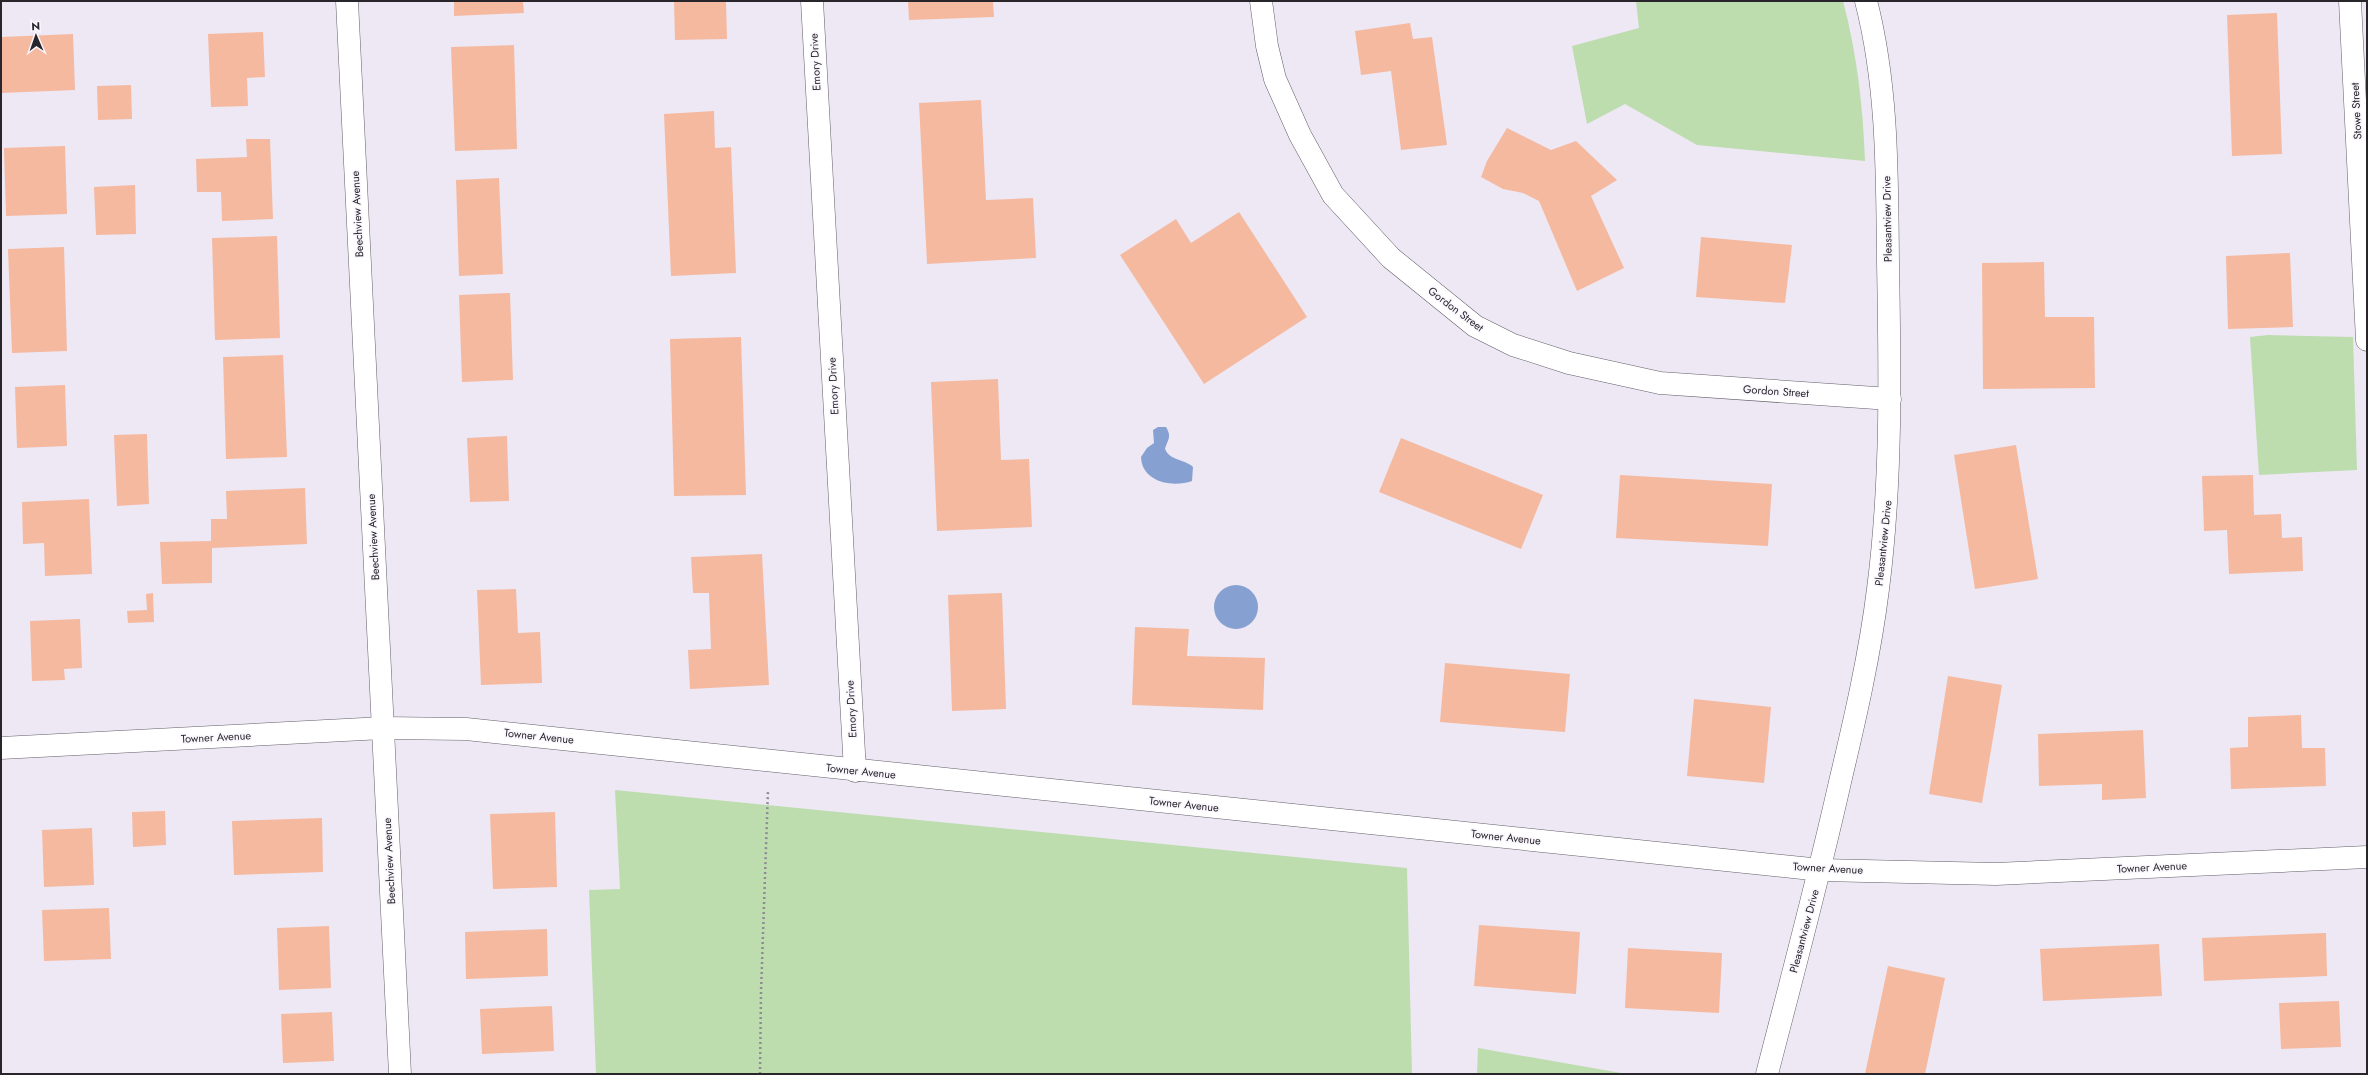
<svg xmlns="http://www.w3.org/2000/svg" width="2368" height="1075" viewBox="0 0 2368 1075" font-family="Jost,sans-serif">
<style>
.green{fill:#beddaf}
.water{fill:#85a0d1}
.building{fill:#f5b9a0}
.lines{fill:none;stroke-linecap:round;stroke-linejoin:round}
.minor-casing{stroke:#645f69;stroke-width:23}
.path{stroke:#8e8b94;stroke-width:2.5;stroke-dasharray:2 3;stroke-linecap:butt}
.minor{stroke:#fff;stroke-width:22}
.labels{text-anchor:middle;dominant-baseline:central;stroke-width:3;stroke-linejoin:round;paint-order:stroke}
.street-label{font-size:11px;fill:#28262b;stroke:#f9f6fd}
</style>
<rect width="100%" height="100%" fill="#ede8f4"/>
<g class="green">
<path d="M1636,1H1843C1857,54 1863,106 1865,161L1697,145L1625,104L1587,124L1572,46L1639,28Z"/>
<polygon points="2268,335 2353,337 2357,470 2259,475 2250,337"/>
<polygon points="615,790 1407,868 1412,1074 596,1074 589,890 620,889"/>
<polygon points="1478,1048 1627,1074 1477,1074"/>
</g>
<g class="water">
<path d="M1158,427H1166C1172,437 1168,439 1165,449C1170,461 1185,459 1193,467L1192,481C1172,488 1142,482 1141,457L1147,448L1154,443L1153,430Z"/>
<circle cx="1236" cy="607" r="22"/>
</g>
<g class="building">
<polygon points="454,1 523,1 524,13 454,16"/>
<polygon points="674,1 726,1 727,39 675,40"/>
<polygon points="908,1 993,1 994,17 909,20"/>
<polygon points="2277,13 2282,154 2232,156 2227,15"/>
<polygon points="1410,23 1413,39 1432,37 1447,145 1401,150 1391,71 1361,75 1355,31"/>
<polygon points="263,32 265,77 247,78 248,106 211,107 208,34"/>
<polygon points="73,34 75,90 1,93 1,37"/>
<polygon points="514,45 517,149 455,151 451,47"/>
<polygon points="131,85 132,119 98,120 97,86"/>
<polygon points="981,100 986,200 1033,198 1036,258 927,264 919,103"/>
<polygon points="714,111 715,148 731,147 736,273 671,276 664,114"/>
<polygon points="1507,128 1551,150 1576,141 1617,180 1591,196 1624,268 1577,291 1539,201 1523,193 1503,189 1481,177 1487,161"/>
<polygon points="246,139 270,139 273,219 222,221 221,192 197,192 196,159 247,157"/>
<polygon points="65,146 67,214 6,216 4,148"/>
<polygon points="499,178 503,274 459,276 456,180"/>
<polygon points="135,185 136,234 96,235 94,187"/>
<polygon points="1239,212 1307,317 1204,384 1120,255 1176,219 1191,243"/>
<polygon points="277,236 280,338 215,340 212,238"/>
<polygon points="1701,237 1792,245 1785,303 1696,297"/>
<polygon points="64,247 67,351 12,353 8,249"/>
<polygon points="2290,253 2293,327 2228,329 2226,256"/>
<polygon points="2044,262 2045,317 2094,317 2095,388 1983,389 1982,263"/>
<polygon points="510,293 513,380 462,382 459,295"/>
<polygon points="741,337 746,495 674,496 670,339"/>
<polygon points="283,355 287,457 226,459 223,357"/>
<polygon points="998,379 1001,460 1029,459 1032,527 937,531 931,382"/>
<polygon points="65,385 67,446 17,448 15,387"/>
<polygon points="147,434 149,504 117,506 114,435"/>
<polygon points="507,436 509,501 470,502 467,438"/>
<polygon points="1401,438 1543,495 1521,549 1379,492"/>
<polygon points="2016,445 2038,579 1975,589 1954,455"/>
<polygon points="1620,475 1772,484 1768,546 1616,538"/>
<polygon points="2253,475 2254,515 2281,514 2282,538 2302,537 2303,571 2229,574 2227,530 2204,531 2202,476"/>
<polygon points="305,488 307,544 212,548 212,583 162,584 160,542 211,541 211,519 227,519 226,491"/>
<polygon points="89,499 92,574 45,576 44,543 23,544 22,502"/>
<polygon points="762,554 769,685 690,689 688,650 711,649 709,593 693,593 691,557"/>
<polygon points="516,589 518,633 540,632 542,683 481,685 477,590"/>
<polygon points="153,593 154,622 128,623 127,611 147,610 146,594"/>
<polygon points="1002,593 1006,709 952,711 948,595"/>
<polygon points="80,619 82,668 64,669 65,680 32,681 30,621"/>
<polygon points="1135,627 1189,629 1187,656 1265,658 1263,710 1132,705"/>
<polygon points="1445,663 1570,674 1565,732 1440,722"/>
<polygon points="1948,676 2002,685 1982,803 1929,794"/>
<polygon points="1694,699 1771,707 1764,783 1687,776"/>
<polygon points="2301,715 2302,748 2325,748 2326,786 2231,789 2230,748 2248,747 2248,717"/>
<polygon points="2143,730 2146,798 2102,800 2102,784 2039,786 2038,734"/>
<polygon points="165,811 166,845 133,847 132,812"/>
<polygon points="555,812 557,887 493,889 490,814"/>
<polygon points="322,818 323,872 234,875 232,821"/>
<polygon points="92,828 94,885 44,887 42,830"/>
<polygon points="109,908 111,959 44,961 42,910"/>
<polygon points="1479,925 1580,932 1576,994 1474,986"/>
<polygon points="329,926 331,988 279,990 277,928"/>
<polygon points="547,929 548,976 466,979 465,932"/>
<polygon points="2326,933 2327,976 2204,981 2202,938"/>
<polygon points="2159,944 2162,996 2043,1001 2040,949"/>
<polygon points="1628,948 1722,953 1719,1013 1625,1008"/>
<polygon points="1888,966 1945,978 1925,1074 1865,1074"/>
<polygon points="2339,1001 2341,1047 2281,1049 2279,1003"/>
<polygon points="552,1006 554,1051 482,1054 480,1009"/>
<polygon points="332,1012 334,1061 283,1063 281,1014"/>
</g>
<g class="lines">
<g class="minor-casing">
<g id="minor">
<polyline points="347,1 400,1074"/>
<polyline points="812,1 855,771"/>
<polyline points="1261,1 1267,46 1275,79 1300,135 1333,195 1391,258 1475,326 1513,345 1569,363 1660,383 1890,399"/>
<polyline points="2350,1 2367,340"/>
<polyline points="1,748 383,728 466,729 1821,870 1996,874 2367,857"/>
<path d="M1767,1074C1792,977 1818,880 1840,782C1855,719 1870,654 1878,589C1892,480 1890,372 1888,262C1887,174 1888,87 1866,1"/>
</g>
</g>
<polyline class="path" points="760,1074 761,992 768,790"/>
<use href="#minor" class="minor"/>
</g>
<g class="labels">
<g class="street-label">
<text transform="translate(815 62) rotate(-93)">Emory Drive</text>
<text transform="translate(2356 111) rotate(-93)">Stowe Street</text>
<text transform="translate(357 214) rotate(-93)">Beechview Avenue</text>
<text transform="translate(1887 219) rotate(-91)">Pleasantview Drive</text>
<text transform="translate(1456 309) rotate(37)">Gordon Street</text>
<text transform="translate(833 386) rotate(-93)">Emory Drive</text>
<text transform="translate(1776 391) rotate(4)">Gordon Street</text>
<text transform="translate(373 537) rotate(-93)">Beechview Avenue</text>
<text transform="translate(1883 543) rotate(-84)">Pleasantview Drive</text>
<text transform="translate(851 709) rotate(-93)">Emory Drive</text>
<text transform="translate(539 736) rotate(6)">Towner Avenue</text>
<text transform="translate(216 737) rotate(-3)">Towner Avenue</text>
<text transform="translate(861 771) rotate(6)">Towner Avenue</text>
<text transform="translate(1184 804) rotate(6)">Towner Avenue</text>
<text transform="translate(1506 837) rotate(6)">Towner Avenue</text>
<text transform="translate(389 861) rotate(-93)">Beechview Avenue</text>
<text transform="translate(2152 867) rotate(-3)">Towner Avenue</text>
<text transform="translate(1828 868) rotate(3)">Towner Avenue</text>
<text transform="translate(1804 931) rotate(-75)">Pleasantview Drive</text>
</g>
</g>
<rect width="2368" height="1075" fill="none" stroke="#28262b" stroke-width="4"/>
<g transform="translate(36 36) rotate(358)" stroke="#f9f6fd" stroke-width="3" paint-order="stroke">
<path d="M0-3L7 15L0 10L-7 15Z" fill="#28262b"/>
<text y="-6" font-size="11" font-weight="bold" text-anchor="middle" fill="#28262b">N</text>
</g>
</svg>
